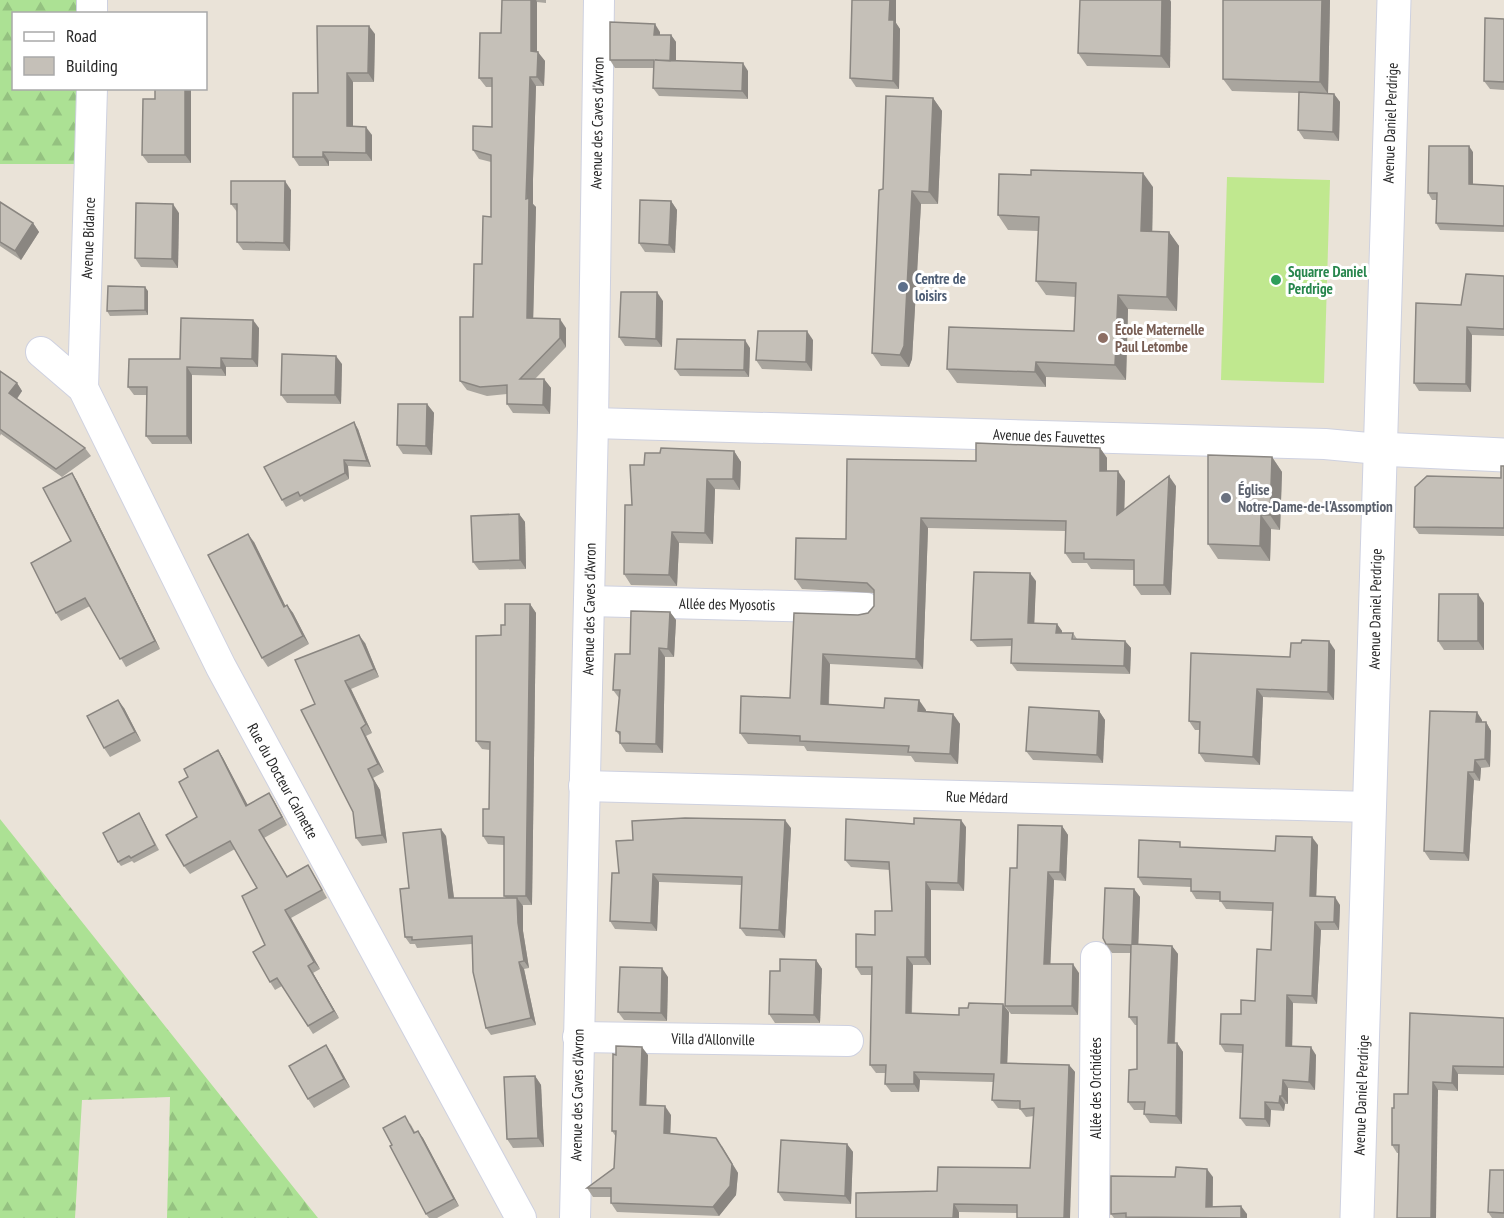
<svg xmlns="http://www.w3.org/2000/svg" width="1504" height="1218" viewBox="0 0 1504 1218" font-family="'PT Sans Narrow',sans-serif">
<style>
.forest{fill:url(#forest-firs)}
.pitch{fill:#c0e88f}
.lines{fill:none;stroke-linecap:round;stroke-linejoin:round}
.street-casing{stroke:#ced1e0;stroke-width:32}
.secondary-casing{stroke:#ced1e0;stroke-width:35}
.street{stroke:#fff;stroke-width:30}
.secondary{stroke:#fff;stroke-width:33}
.wall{fill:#a9a59e}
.shaded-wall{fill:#8a8681}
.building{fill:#c5c0b8;stroke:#8a8681;stroke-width:1.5}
.leisure-dot{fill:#2e9e5b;stroke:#fff;stroke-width:2}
.service-dot{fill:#5c6f8a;stroke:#fff;stroke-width:2}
.education-dot{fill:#8d6e63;stroke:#fff;stroke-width:2}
.worship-dot{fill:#6b7280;stroke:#fff;stroke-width:2}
.labels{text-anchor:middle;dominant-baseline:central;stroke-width:6;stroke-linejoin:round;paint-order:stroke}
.street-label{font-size:15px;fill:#272727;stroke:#fff}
.leisure-label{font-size:15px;font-weight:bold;fill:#27864d;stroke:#fff;text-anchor:start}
.service-label{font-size:15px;font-weight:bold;fill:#4e5e75;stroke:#fff;text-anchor:start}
.education-label{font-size:15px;font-weight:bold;fill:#785e54;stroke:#fff;text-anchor:start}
.worship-label{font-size:15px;font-weight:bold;fill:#5b616d;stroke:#fff;text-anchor:start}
</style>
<defs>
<pattern id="forest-firs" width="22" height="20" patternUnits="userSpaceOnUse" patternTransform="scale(1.5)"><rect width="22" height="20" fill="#ace194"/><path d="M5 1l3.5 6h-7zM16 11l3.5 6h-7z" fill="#94c180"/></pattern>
</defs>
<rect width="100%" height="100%" fill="#eae3d8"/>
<g class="forest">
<polygon points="0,0 78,0 78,13 14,14 14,88 78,89 78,164 0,164"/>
<polygon points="0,819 318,1218 167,1218 170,1097 82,1100 75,1218 0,1218"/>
</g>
<polygon class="pitch" points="1227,177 1330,180 1324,383 1221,380"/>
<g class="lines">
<g class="street-casing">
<g id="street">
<polyline points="92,14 92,0"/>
<polyline points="41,352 83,388 221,667 521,1218"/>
<polyline points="83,388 92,88"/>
<polyline points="593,423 1325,444 1379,449"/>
<polyline points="589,601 866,608"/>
<polyline points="584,786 1370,807"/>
<polyline points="578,1037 848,1041"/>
<polyline points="575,1218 593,423 599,0"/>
<polyline points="1094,1218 1096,957"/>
</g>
</g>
<g class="secondary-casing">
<g id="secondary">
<polyline points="1379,449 1504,455"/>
<polyline points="1357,1218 1394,0"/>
</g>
</g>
<use href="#street" class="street"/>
<use href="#secondary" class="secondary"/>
</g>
<g class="wall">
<polygon points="502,0 546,0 546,3 537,2 537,52 545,61 544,86 536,86 533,179 533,204 536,207 533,318 566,328 566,347 535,379 544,379 551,388 550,414 513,413 507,404 507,394 487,396 467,390 460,381 491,217 491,162 479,159 473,150 492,127 492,87 486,87 479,78 501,33"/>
<polygon points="1080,0 1170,0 1171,2 1170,68 1087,66 1078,53"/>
<polygon points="1223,0 1330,0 1328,93 1334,94 1340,102 1339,141 1304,139 1298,130 1299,93 1232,91 1223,79"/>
<polygon points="1504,19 1504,90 1490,89 1484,81"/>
<polygon points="896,23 900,29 899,89 856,87 850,78"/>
<polygon points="660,32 660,35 671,35 676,42 676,61 748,71 748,99 659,96 653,88 653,68 615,68 610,60"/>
<polygon points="375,34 374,82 353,82 353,126 372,135 372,161 329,161 329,166 299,166 293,157 318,93"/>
<polygon points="155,88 191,88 191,163 148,163 142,155 155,99"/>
<polygon points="933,98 942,111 938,204 921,204 912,359 909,367 881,366 872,353"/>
<polygon points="1473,152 1473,184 1504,186 1504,232 1440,230 1436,223 1437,200 1432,200 1428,193"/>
<polygon points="1153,187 1152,232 1169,232 1179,246 1177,311 1128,309 1126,380 1046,377 1046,387 957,383 947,369 1074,331 1076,297 1046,295 1036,281 1038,231 1008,230 998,215"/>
<polygon points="291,190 290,251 243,250 237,242 237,212 231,204"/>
<polygon points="671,201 677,210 675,253 645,252 639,243"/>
<polygon points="0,202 33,223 39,232 21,260 0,246"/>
<polygon points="179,213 178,268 141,267 135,258"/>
<polygon points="1504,276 1504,336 1472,335 1471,392 1419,391 1414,383 1461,305"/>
<polygon points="148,291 148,315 110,316 107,311"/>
<polygon points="663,301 662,347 625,346 619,337"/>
<polygon points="259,328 258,367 226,367 226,376 192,375 192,444 152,444 146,436 147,395 134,395 128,387 180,359"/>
<polygon points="813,340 812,371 762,369 756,360"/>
<polygon points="750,348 749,377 680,376 675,369"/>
<polygon points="342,364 341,404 287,403 281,395"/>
<polygon points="0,371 17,383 22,391 17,399 85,448 91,456 62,477 1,434 0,436"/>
<polygon points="427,404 434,413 432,455 403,454 397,445"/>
<polygon points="358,429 371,467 348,466 349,479 304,502 302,499 286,507 282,500"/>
<polygon points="1100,448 1107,458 1107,471 1125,481 1124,510 1176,486 1171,595 1141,595 1134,585 1134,570 1091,569 1087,563 1072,563 1065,553 1065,531 928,528 923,669 830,664 829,705 884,708 926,710 926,711 953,714 960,724 958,764 915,762 911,756 807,751 804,746 748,744 740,733 790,698 794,613 858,615 868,613 874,606 874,593 802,589 795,579 846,539 976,461"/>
<polygon points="734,451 741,462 740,490 715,489 713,544 679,543 677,586 631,585 624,574 632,505 644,465"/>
<polygon points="1272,457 1282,472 1280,530 1271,529 1270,561 1218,559 1208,544"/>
<polygon points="1504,466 1504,536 1419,534 1414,527 1501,478"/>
<polygon points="72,473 77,481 160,649 126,667 90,606 61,621 56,613 71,541"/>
<polygon points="519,514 525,522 526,569 479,570 473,562"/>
<polygon points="254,542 285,606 287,605 293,613 309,644 268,667 262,658"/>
<polygon points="1036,581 1034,623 1057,624 1062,631 1062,633 1073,633 1077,639 1125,641 1131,648 1130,674 1017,671 1011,663 1012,646 977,647 971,640"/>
<polygon points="1484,603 1484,650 1444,650 1438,641"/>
<polygon points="530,604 536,613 532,905 522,905 523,906 523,931 529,968 524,969 536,1025 491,1035 486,1028 472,944 417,948 415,944 410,944 405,937 409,888 446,836 454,898 506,898 504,896 504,845 488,844 483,836 489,809 490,750 482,749 476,741 501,635 505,625"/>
<polygon points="670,612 676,620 674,657 665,657 663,753 626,752 620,743 620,736 616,731 619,698 613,690 630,654"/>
<polygon points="365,643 379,677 351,689 372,733 366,736 384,772 373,778 380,790 387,843 362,846 356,838 353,812 315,704"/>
<polygon points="1335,650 1334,700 1263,697 1260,765 1205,762 1199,753 1200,730 1195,730 1189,721 1290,657"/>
<polygon points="124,708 141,741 110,757 104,748"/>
<polygon points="1099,711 1105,720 1103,763 1033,760 1026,751"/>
<polygon points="1482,720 1482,722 1486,722 1491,731 1490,767 1481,768 1480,781 1474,780 1469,861 1430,860 1424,851"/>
<polygon points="218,750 223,758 247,805 269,793 274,801 287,825 264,838 287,876 308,865 313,873 327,898 291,918 320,969 313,973 339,1018 313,1034 282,986 275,990 270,982 257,888 235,849 190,874 184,866 197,817 188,777"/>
<polygon points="142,818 159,850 134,863 132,861 121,866 118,862"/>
<polygon points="914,824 966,827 964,891 931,890 931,965 913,965 912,1013 959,1015 1009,1012 1007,1063 1069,1065 1075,1072 1017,1213 959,1212 937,1191 1030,1168 1034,1116 1026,1117 1020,1109 998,1108 992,1100 993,1082 920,1080 919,1092 891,1092 885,1084 886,1073 876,1073 870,1065 872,975 861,975 856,967 875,935 892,911 890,870 851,867 845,860"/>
<polygon points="1062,826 1068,835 1066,881 1054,880 1050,964 1079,973 1078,1015 1011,1014 1005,1006 1017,868"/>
<polygon points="791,828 785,938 746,936 740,928 741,885 659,882 657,931 615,929 610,921 619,873"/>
<polygon points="1318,845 1316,896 1340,905 1339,930 1321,930 1317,1004 1293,1003 1292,1046 1316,1055 1315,1090 1288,1088 1288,1104 1285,1104 1284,1111 1271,1110 1270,1127 1246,1126 1240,1118 1242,1053 1225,1052 1220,1044 1241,1014 1255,1001 1271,950 1272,911 1226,909 1220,900 1196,899 1191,891 1191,887 1143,885 1138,877 1184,847 1275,851"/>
<polygon points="1134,889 1140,897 1138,945 1172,946 1178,954 1175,1043 1177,1043 1183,1052 1182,1124 1150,1123 1144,1114 1144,1110 1134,1110 1128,1102 1137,1069 1137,1025 1135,1025 1129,1017 1131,953 1112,953 1106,944"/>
<polygon points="816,960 822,969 820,1023 775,1023 769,1014 780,971"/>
<polygon points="668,977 667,1021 624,1020 618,1012"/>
<polygon points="1504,1018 1504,1075 1458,1074 1458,1091 1438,1090 1398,1153 1397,1153 1392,1145 1408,1094"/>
<polygon points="332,1054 350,1087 314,1108 308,1099"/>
<polygon points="616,1055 648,1055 646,1105 671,1115 670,1134 722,1146 738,1173 736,1195 719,1216 617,1212 611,1203 611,1197 593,1197 587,1188 614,1168 616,1137 612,1131"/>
<polygon points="535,1076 541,1085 544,1147 513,1148 507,1139"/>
<polygon points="410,1123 415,1132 423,1138 459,1206 437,1218 429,1218 426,1214"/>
<polygon points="847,1144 853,1152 851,1204 784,1201 778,1192"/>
<polygon points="1504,1170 1504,1218 1492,1218 1488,1212"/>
<polygon points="1213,1177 1213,1207 1247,1214 1247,1218 1114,1218 1111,1214"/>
</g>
<g class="shaded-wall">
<polygon points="531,0 536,0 537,2 537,60 531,51"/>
<polygon points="890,0 896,0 896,23 900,29 899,89 893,81 889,20"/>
<polygon points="1162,0 1170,0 1171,2 1170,68 1161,56"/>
<polygon points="1321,0 1330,0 1328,94 1320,82"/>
<polygon points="655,24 660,32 660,43 654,35"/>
<polygon points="369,26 375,34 374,82 368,73"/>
<polygon points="671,35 676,42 676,69 670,61"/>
<polygon points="538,52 545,61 544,86 537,77"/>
<polygon points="743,63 748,71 748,99 742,91"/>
<polygon points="347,73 353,82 353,135 347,126"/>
<polygon points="530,77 536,86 533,179 533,204 536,207 533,327 527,318 527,170"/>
<polygon points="185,88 191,88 191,163 185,155"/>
<polygon points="1334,94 1340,102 1339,141 1333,132"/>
<polygon points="933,98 942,111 938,204 929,192"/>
<polygon points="366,127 372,135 372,161 366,153"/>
<polygon points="1469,146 1473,152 1473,190 1469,184"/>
<polygon points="323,152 329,161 329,166 323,157"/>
<polygon points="1143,173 1153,187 1152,246 1141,231"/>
<polygon points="285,181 291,190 290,251 284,243"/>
<polygon points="912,191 921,204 912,359 909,367 900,355"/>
<polygon points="671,201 677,210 675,253 669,245"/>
<polygon points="173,204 179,213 178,268 172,259"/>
<polygon points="33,223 39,232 21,260 15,251"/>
<polygon points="1169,232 1179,246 1177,311 1167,297"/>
<polygon points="145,287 148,291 148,315 145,310"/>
<polygon points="657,292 663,301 662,347 656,339"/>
<polygon points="1118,295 1128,309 1126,380 1115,365"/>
<polygon points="560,319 566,328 566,347 560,338"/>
<polygon points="253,320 259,328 258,367 252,359"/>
<polygon points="1467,327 1472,335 1471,392 1466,384"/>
<polygon points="807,331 813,340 812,371 806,362"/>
<polygon points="745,340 750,348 749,377 744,370"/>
<polygon points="336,356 342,364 341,404 335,395"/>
<polygon points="221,358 226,367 226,376 221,368"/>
<polygon points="1036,362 1046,377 1046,387 1035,372"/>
<polygon points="187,367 192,375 192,444 187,436"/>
<polygon points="544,379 551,388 550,414 543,405"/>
<polygon points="17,383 22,391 15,401 9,393"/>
<polygon points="427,404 434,413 432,455 426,446"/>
<polygon points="354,422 358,429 371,467 367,461"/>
<polygon points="1100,448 1107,458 1107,481 1100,471"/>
<polygon points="734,451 741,462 740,490 733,479"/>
<polygon points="1272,457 1282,472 1280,530 1270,515"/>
<polygon points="344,460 348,466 349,479 345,473"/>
<polygon points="1118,471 1125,481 1124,526 1117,515"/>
<polygon points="72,473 77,481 160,649 155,641"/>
<polygon points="1169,476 1176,486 1171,595 1164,585"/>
<polygon points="707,479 715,489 713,544 705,533"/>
<polygon points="519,514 525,522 526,569 520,560"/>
<polygon points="1261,515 1271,529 1270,561 1260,546"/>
<polygon points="921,518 928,528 923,669 916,659"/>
<polygon points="672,532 679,543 677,586 669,575"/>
<polygon points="248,534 254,542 290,615 284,607"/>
<polygon points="1030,573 1036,581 1034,631 1028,623"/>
<polygon points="1478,594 1484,603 1484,650 1478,641"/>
<polygon points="530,604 536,613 532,905 526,896"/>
<polygon points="287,605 293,613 309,644 303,636"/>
<polygon points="670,612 676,620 674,657 668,649"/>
<polygon points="1057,624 1062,631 1062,640 1056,633"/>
<polygon points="359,635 365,643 379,677 374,669"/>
<polygon points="1125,641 1131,648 1130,674 1124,666"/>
<polygon points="1329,641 1335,650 1334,700 1328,692"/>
<polygon points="659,648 665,657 663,753 656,744"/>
<polygon points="823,654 830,664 828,714 821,704"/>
<polygon points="345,681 351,689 372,733 366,724"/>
<polygon points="1257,689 1263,697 1260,765 1253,757"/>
<polygon points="118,700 124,708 141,741 135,732"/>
<polygon points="919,700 926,710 925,721 918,711"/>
<polygon points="1099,711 1105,720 1103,763 1097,755"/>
<polygon points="1477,712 1482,720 1482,730 1476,722"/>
<polygon points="953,714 960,724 958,764 950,754"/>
<polygon points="1486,722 1491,731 1490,767 1485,759"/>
<polygon points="361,728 366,736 384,772 378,764"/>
<polygon points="218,750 223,758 252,813 246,806"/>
<polygon points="1475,760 1481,768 1480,781 1474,772"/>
<polygon points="368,769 373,778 380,790 387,843 382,835"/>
<polygon points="1468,772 1474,780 1469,861 1464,853"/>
<polygon points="269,793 274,801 287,825 282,817"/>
<polygon points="785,820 791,828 785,938 779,930"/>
<polygon points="961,820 966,827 964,891 958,883"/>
<polygon points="1062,826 1068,835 1066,881 1060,872"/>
<polygon points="441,829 446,836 455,906 449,898"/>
<polygon points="1312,837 1318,845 1316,904 1310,896"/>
<polygon points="1048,872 1054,880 1050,973 1044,964"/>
<polygon points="653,874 659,882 657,931 651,923"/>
<polygon points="926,882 931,890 931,965 925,957"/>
<polygon points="1134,889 1140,897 1138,953 1132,944"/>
<polygon points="1335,897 1340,905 1339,930 1334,922"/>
<polygon points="517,898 523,906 523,931 529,968 524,961 518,923"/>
<polygon points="285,910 291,918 320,969 314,962"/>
<polygon points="1315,922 1321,930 1317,1004 1312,996"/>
<polygon points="1172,946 1178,954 1174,1052 1168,1043"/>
<polygon points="907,957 913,965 911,1021 906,1013"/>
<polygon points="816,960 822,969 820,1023 814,1015"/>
<polygon points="519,962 524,969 536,1025 531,1018"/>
<polygon points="1073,964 1079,973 1078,1015 1072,1006"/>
<polygon points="308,966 313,973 339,1018 334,1011"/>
<polygon points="662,968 668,977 667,1021 661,1013"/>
<polygon points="1287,995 1293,1003 1292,1054 1286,1046"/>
<polygon points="1003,1004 1009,1012 1007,1071 1001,1063"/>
<polygon points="1177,1043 1183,1052 1182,1124 1176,1116"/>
<polygon points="326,1045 332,1054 350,1087 344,1079"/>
<polygon points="642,1047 648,1055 646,1114 640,1105"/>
<polygon points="1311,1047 1316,1055 1315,1090 1309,1082"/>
<polygon points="1069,1065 1075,1072 1070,1218 1064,1218"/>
<polygon points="1453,1066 1458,1074 1458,1091 1452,1083"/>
<polygon points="914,1072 920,1080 919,1092 914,1084"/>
<polygon points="535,1076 541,1085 544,1147 538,1138"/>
<polygon points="1283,1080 1288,1088 1288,1104 1282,1096"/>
<polygon points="1433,1082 1438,1090 1436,1218 1431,1218"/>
<polygon points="1280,1096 1285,1104 1284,1111 1279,1103"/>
<polygon points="1265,1102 1271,1110 1270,1127 1265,1119"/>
<polygon points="665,1106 671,1115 670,1142 664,1133"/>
<polygon points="418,1131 423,1138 459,1206 454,1199"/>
<polygon points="716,1138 738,1173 736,1195 719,1216 713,1207"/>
<polygon points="847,1144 853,1152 851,1204 845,1196"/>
<polygon points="1207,1169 1213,1177 1212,1216 1206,1207"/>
<polygon points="954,1204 959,1212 959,1218 953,1218"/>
<polygon points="1241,1206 1247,1214 1247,1218 1241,1218"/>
</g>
<g class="building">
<polygon points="502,0 531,0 531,51 538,52 537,77 530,77 527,170 526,199 529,198 527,318 560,319 560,338 520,379 544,379 543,405 507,404 507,385 480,387 460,381 460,317 473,317 474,264 482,264 483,216 491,217 491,155 473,150 473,126 492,127 492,78 479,78 480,33 501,33"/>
<polygon points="852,0 890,0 889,20 894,20 893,81 850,78"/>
<polygon points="1080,0 1162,0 1161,56 1078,53"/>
<polygon points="1223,0 1322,0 1320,82 1223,79"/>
<polygon points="1485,18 1504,19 1504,82 1484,81"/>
<polygon points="610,22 655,24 654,35 671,35 670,61 655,60 743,63 742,91 653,88 654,60 610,60"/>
<polygon points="317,26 369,26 368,73 347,73 347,126 366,127 366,153 323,152 323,157 293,157 293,93 318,93"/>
<polygon points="155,88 185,88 185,155 142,155 143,99 155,99"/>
<polygon points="1299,92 1334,94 1333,132 1298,130"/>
<polygon points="886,96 933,98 929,192 912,191 904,346 900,355 872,353 879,190 883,189"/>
<polygon points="1429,146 1469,146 1469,184 1504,186 1504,226 1436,223 1437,193 1428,193"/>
<polygon points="1031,170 1143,173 1141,231 1169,232 1167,297 1118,295 1115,365 1036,362 1035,372 947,369 949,327 1074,331 1076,283 1036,281 1039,217 998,215 999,174 1031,175"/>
<polygon points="231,181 285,181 284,243 237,242 237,204 231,204"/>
<polygon points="640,200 671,201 669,245 639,243"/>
<polygon points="0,202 33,223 15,251 0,242"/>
<polygon points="136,203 173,204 172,259 135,258"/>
<polygon points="1466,274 1504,276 1504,329 1467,327 1466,384 1414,383 1416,303 1461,305"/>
<polygon points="108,286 145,287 145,310 107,311"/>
<polygon points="621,292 657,292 656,339 619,337"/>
<polygon points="181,318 253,320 252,359 221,358 221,368 187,367 187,436 146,436 147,387 128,387 129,359 180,359"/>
<polygon points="758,331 807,331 806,362 756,360"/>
<polygon points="677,339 745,340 744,370 675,369"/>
<polygon points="282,354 336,356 335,395 281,395"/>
<polygon points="0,371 17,383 9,393 85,448 56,469 0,429"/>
<polygon points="398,404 427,404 426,446 397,445"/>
<polygon points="354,422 367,461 344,460 345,473 300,496 298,492 282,500 264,467"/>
<polygon points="976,443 1100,448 1100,471 1118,471 1117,515 1169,476 1164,585 1134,585 1134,560 1084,559 1084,553 1065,553 1066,521 921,518 916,659 823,654 821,704 884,708 885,698 919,700 918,711 953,714 950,754 908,752 909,746 800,741 800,736 740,733 741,696 790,698 794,613 858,615 868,613 874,606 874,590 867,583 795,579 796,538 846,539 847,459 976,461"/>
<polygon points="661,448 734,451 733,479 707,479 705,533 672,532 669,575 624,574 625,505 632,505 630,465 644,465 645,453 660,453"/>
<polygon points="1208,455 1272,457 1270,515 1261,515 1260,546 1208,544"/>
<polygon points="1501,466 1504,466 1504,528 1414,527 1415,487 1427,476 1501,478"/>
<polygon points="72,473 155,641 120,659 85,598 56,613 31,563 71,541 43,488"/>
<polygon points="519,514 520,560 473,562 471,516"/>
<polygon points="248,534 284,607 287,605 303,636 262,658 208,555"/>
<polygon points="974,572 1030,573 1028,623 1057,624 1056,633 1073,633 1072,639 1125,641 1124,666 1011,663 1012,639 971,640"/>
<polygon points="1439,594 1478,594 1478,641 1438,641"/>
<polygon points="505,604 530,604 526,896 504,896 504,837 483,836 483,809 489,809 490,742 476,741 476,636 501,635 501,625 505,625"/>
<polygon points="631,611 670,612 668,649 659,648 656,744 620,743 620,732 616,731 620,690 613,690 615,654 630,654"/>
<polygon points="359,635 374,669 345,681 366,724 361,728 378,764 368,769 374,782 382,835 356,838 353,812 301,710 315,704 295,660"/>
<polygon points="1302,640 1329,641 1328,692 1257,689 1253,757 1199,753 1200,722 1189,721 1191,653 1290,657 1291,643 1301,643"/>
<polygon points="118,700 135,732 104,748 87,716"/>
<polygon points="1029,707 1099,711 1097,755 1026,751"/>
<polygon points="1430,711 1477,712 1476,722 1486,722 1485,759 1475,760 1474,772 1468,772 1464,853 1424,851"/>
<polygon points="218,750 246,806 269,793 282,817 259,830 287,877 308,865 322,890 285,910 314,962 308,966 334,1011 308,1026 277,978 270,982 253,952 265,945 242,896 257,888 230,841 184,866 166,835 197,817 179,782 188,777 184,769"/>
<polygon points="139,813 155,845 131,858 129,856 118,862 103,833"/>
<polygon points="685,818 785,820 779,930 740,928 742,877 653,874 651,923 610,921 612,873 619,873 616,841 633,840 632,821"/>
<polygon points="914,818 961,820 958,883 926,882 925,957 907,957 906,1013 959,1015 959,1008 968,1008 969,1003 1003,1004 1001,1063 1069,1065 1064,1218 1017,1218 1017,1205 954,1204 953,1218 856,1218 856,1193 937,1191 938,1167 1030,1168 1034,1108 1020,1109 1020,1101 992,1100 994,1074 914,1072 914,1084 885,1084 886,1065 870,1065 872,967 856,967 856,934 875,935 875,911 892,911 889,862 845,860 846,819 914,824"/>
<polygon points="1018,825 1062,826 1060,872 1048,872 1044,964 1073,964 1072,1006 1005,1006 1010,868 1017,868"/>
<polygon points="441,829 449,898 517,898 518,923 524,961 519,962 531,1018 486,1028 473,972 472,936 412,940 412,937 405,937 400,889 409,888 403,833"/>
<polygon points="1276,836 1312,837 1310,896 1335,897 1334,922 1315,922 1312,996 1287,995 1286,1046 1311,1047 1309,1082 1283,1080 1282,1096 1280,1096 1279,1103 1265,1102 1265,1119 1240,1118 1243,1045 1220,1044 1221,1014 1241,1014 1241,1000 1255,1001 1257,949 1271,950 1273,903 1220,901 1220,892 1191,891 1191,879 1138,877 1139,840 1180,842 1180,847 1275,851"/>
<polygon points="1105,888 1134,889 1132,944 1172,946 1168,1043 1177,1043 1176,1116 1144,1114 1145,1102 1128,1102 1129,1070 1137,1069 1137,1017 1129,1017 1131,945 1106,944 1103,938"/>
<polygon points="780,959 816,960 814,1015 769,1014 770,971 780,971"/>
<polygon points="620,967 662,968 661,1013 618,1012"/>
<polygon points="1410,1013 1504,1018 1504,1067 1453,1066 1452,1083 1433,1082 1431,1218 1397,1218 1399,1145 1392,1145 1392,1108 1394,1108 1394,1094 1408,1094"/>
<polygon points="326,1045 344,1079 308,1099 289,1066"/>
<polygon points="616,1046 642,1047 640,1105 665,1106 664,1133 716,1138 732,1164 730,1186 713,1207 611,1203 611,1188 587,1188 614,1168 616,1131 612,1131 613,1054 616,1055"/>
<polygon points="535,1076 538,1138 507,1139 504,1077"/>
<polygon points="405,1116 414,1133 418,1131 454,1199 426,1214 390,1146 392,1145 383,1128"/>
<polygon points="781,1140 847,1144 845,1196 778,1192"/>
<polygon points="1176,1167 1207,1169 1206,1207 1241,1206 1241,1218 1126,1217 1126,1213 1111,1214 1111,1176 1175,1177"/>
<polygon points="1490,1170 1504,1170 1504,1213 1488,1212"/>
</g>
<circle class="leisure-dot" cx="1276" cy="280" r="6"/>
<circle class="service-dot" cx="903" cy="287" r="6"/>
<circle class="education-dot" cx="1103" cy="338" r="6"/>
<circle class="worship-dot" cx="1226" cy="498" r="6"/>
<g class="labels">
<g class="street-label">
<text transform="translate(597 123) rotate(-89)">Avenue des Caves d'Avron</text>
<text transform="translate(1390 123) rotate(-88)">Avenue Daniel Perdrige</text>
<text transform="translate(88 238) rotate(-88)">Avenue Bidance</text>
<text transform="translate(1049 436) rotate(2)">Avenue des Fauvettes</text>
<text transform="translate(727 604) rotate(1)">Allée des Myosotis</text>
<text transform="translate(589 609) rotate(-89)">Avenue des Caves d'Avron</text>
<text transform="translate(1375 609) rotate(-89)">Avenue Daniel Perdrige</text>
<text transform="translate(283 781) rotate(61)">Rue du Docteur Calmette</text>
<text transform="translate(977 797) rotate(2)">Rue Médard</text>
<text transform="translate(713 1039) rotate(1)">Villa d'Allonville</text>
<text transform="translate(1095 1088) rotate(-90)">Allée des Orchidées</text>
<text transform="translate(577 1095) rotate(-89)">Avenue des Caves d'Avron</text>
<text transform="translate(1361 1095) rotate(-88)">Avenue Daniel Perdrige</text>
</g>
<g class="leisure-label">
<text x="1288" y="271">Squarre Daniel<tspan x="1288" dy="17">Perdrige</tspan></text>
</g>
<g class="service-label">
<text x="915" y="278">Centre de<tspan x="915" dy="17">loisirs</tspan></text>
</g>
<g class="education-label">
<text x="1115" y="329">École Maternelle<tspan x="1115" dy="17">Paul Letombe</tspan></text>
</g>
<g class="worship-label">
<text x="1238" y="489">Église<tspan x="1238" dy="17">Notre-Dame-de-l'Assomption</tspan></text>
</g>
</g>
<rect x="12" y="12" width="195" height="78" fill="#ffffff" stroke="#a9a9a9" stroke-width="1.5"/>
<rect x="24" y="32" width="30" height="9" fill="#ffffff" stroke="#a9a9a9" stroke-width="1.5"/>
<text x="66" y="42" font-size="18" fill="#272727">Road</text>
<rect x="24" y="57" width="30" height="18" fill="#c5c0b8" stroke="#a9a9a9" stroke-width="1.5"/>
<text x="66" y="72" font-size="18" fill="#272727">Building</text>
</svg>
